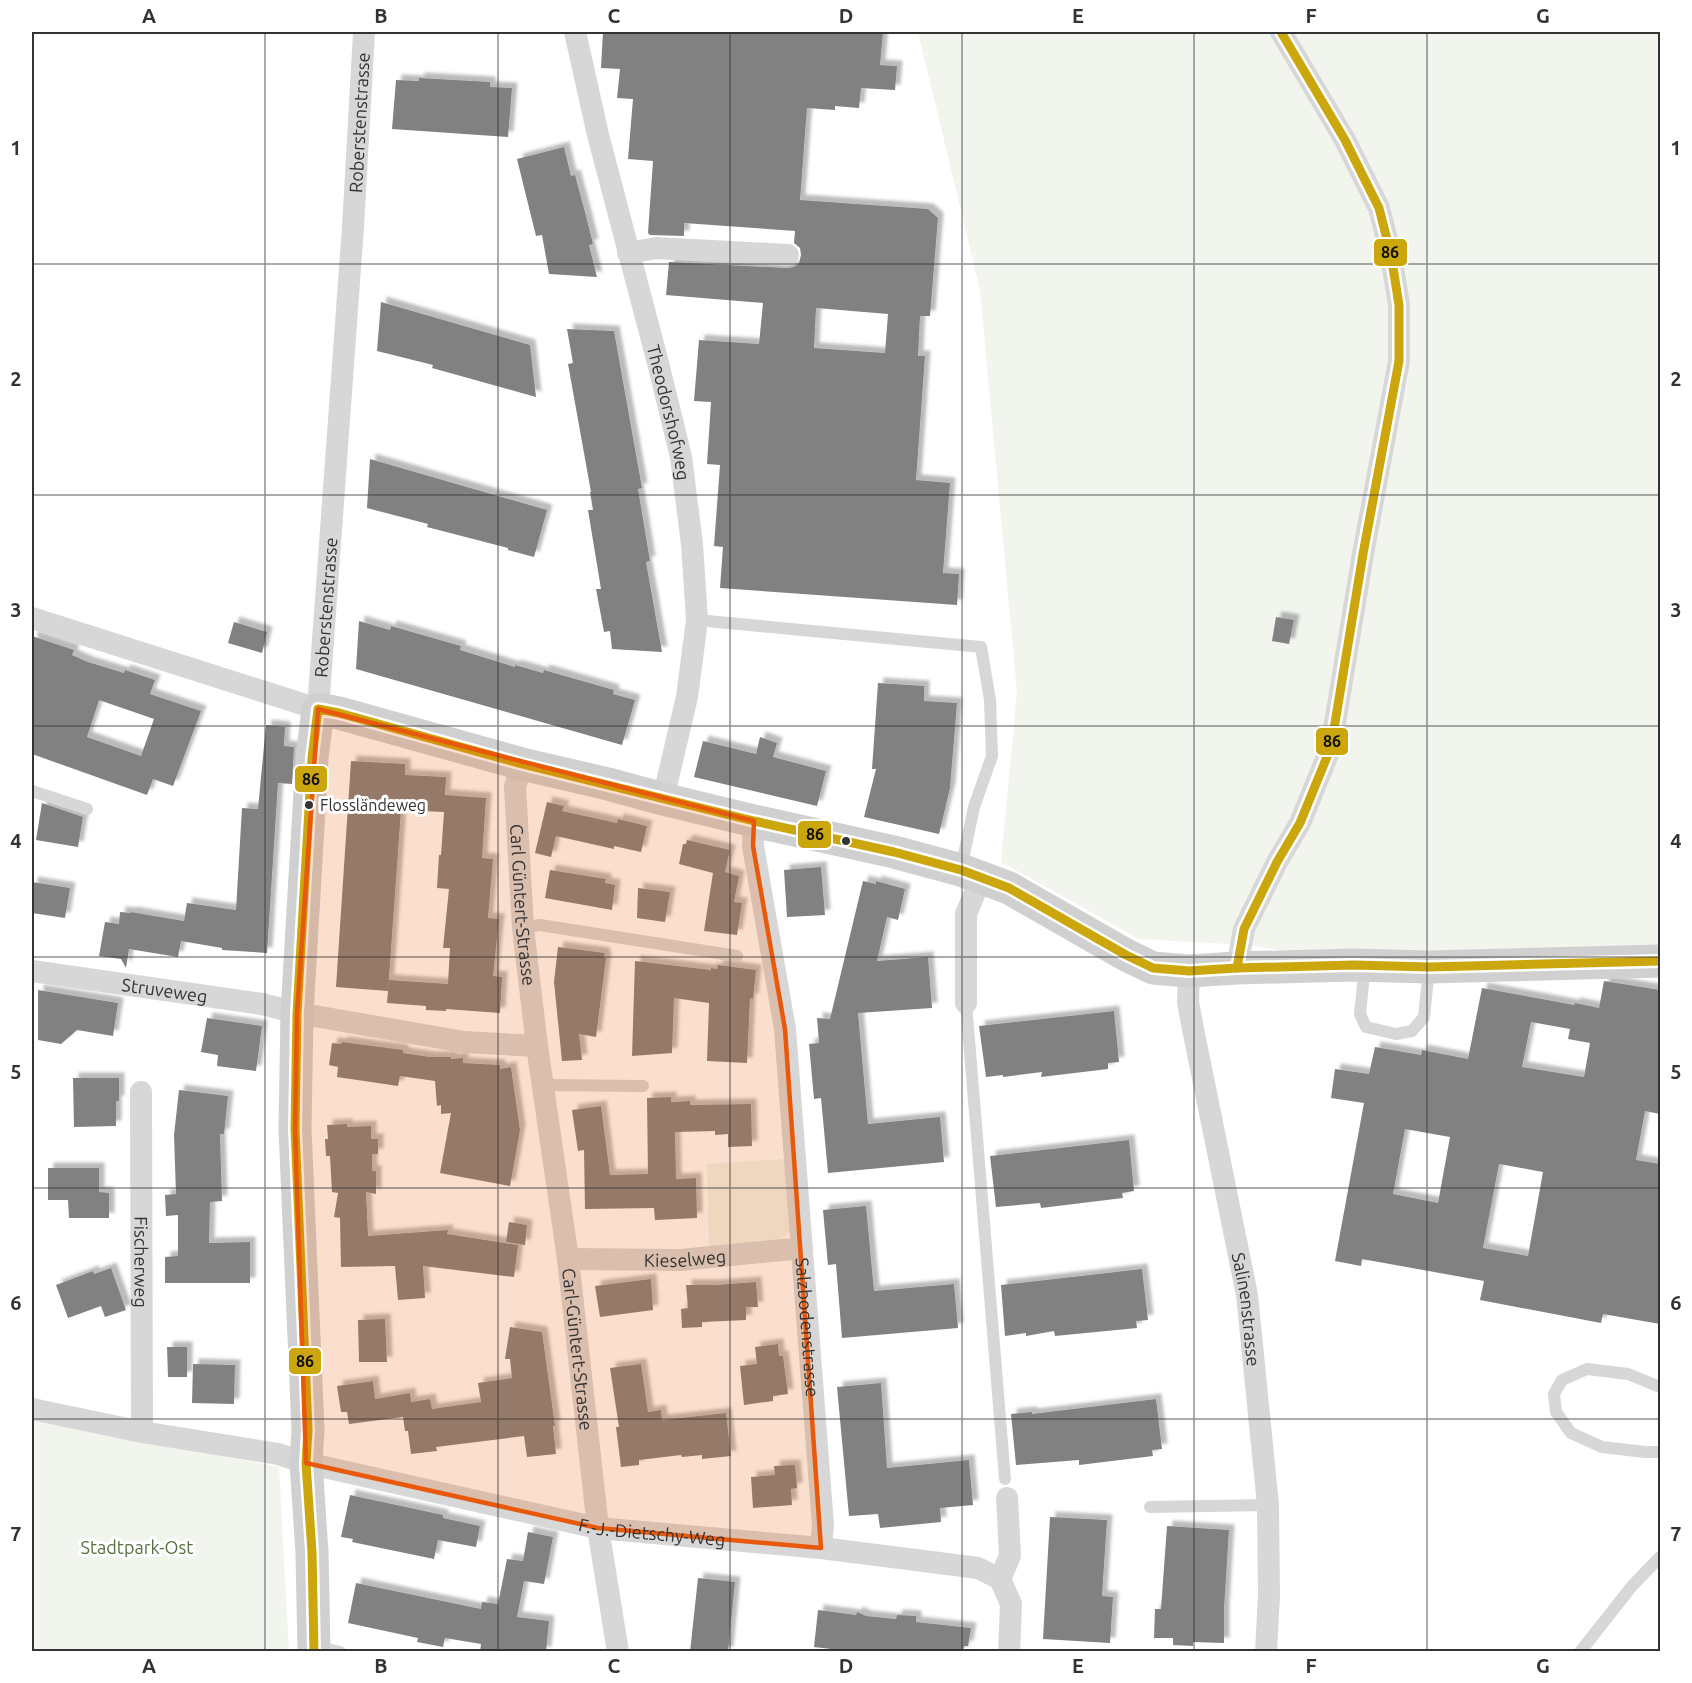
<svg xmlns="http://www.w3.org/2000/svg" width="1692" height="1683" viewBox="0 0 1692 1683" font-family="Ubuntu,sans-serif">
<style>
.green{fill:#f1f5ed}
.building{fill:#818181;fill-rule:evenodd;filter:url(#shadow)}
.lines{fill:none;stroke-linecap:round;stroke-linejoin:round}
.lane{stroke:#d7d7d7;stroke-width:12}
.street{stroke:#d7d7d7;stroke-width:22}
.secondary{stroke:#d0d0d0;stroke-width:33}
.bus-1-casing{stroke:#fff;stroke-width:14}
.bus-1{stroke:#cca60d;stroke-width:9}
.marked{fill:#e8590c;fill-opacity:0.2;stroke:#e8590c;stroke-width:4.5;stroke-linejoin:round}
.grid{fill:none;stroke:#333;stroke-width:1.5;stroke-opacity:0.55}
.bus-dot{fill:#333;stroke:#fff;stroke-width:2}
.labels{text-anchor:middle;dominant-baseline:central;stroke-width:6;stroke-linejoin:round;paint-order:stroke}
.bus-label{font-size:16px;fill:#333;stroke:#fff;text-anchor:start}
.street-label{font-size:18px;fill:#333;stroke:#fff}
.park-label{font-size:18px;fill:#56703f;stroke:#fff}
.line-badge{stroke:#fff;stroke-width:2}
.pale-badge-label{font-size:16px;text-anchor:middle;font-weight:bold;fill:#111}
.neatline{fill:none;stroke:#333;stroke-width:2}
.grid-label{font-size:20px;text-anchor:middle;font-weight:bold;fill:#333}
</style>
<defs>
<filter id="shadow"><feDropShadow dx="5.5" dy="-5.5" stdDeviation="1.5" flood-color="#0004"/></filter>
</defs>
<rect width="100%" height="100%" fill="#fff"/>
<g class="green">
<polygon points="918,32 1660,32 1660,949 1292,952 1246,945 1139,939 1001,862 1017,692 980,290"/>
<polygon points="784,1159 792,1224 788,1233 781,1239 709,1249 707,1164"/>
<polygon points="32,1419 279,1467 289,1651 32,1651"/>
</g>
<g class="building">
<path d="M603,32H883L880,65L897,66L895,90L861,88L859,108L835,106V110L807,108L800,200L928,209L938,218L930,316H920L918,356H925L916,480L950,483L943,573L959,574L957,605L720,588L723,547L714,546L720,465L707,464L711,402L694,401L699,340L759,344L763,303L666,295L669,262L787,268L794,267L799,263L801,255L800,248L794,243L795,231L684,223V236L650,235L648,233L653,161L628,159L633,99L617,98L620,69L601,68ZM816,308L888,314L885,353L814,348Z"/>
<polygon points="419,78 490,82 490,87 512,88 508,137 392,129 396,80 419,81"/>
<polygon points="564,147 571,176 575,175 585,212 593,244 589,245 597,277 549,274 542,235 536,236 517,159"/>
<polygon points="381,302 530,345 536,397 432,368 433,365 377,351"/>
<polygon points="567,329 614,331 642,488 638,489 650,561 646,562 662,652 612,649 610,631 604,632 596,589 601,589 588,510 593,510 590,492 591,492 568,364 573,363"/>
<polygon points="370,459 547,510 534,557 508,550 508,548 427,527 428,524 367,508"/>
<polygon points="1276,617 1294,620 1289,644 1272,641"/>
<polygon points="359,621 390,630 391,626 461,646 460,650 515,667 515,665 543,673 544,670 614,690 613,694 635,700 622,745 356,669"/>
<polygon points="234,622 267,632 262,653 228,643"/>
<path d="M32,636L74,650L72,655L88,662L124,673L125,670L155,680L150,694L201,711L173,786L153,779L147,795L32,754ZM99,700L154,719L141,756L87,737Z"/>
<polygon points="878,683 924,686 924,701 957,703 950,788 939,834 864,817 876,769 872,769"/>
<polygon points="266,725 285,727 284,746 294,747 292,784 278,783 267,953 222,950 222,948 181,941 178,957 129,949 126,968 121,959 99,956 105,922 119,924 120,912 131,913 131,912 184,921 187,903 236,910 242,808 258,809"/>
<polygon points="760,737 777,743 773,757 826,771 817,806 694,777 703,741 756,754"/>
<polygon points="351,761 405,764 405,775 446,777 445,795 486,798 482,858 493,859 488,918 499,919 493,976 502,977 500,1013 446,1009 446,1011 426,1010 426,1006 387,1003 389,980 448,984 450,948 443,948 449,889 437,888 439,855 441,855 445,798 444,812 401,810 388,991 336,987"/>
<polygon points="547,802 564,806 562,811 617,823 618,819 647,826 641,852 614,846 614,849 556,836 551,857 535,853"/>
<polygon points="42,803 83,817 78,847 36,840"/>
<polygon points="687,840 730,850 725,872 739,876 734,902 742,903 737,935 704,931 713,873 679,864 683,844 686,844"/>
<polygon points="821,867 825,915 787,917 784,870"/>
<polygon points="550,870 606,879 605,883 615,885 612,910 545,898"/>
<polygon points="863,881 876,884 876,881 905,889 898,920 887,917 877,961 928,957 932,1008 858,1013 868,1124 940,1117 944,1162 828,1173 821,1098 814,1099 809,1044 819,1043 817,1018 830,1019"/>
<polygon points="32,882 70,888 65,918 32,913"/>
<polygon points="638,888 670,892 665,922 637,918"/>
<polygon points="558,947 605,953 604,957 606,958 596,1037 579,1034 582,1060 562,1061 554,982"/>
<polygon points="635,961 711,970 711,968 717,969 718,965 756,970 753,999 750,998 747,1063 707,1061 709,1003 674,998 672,1053 632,1056"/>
<path d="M1604,981L1660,990V1114L1645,1111L1636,1160L1660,1164V1324L1603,1314L1601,1323L1480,1300L1484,1281L1362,1259L1361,1266L1335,1261L1364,1103L1331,1098L1335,1069L1369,1074L1375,1047L1421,1055L1422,1050L1468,1059L1482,988L1574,1005L1575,1003L1599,1008ZM1531,1022L1570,1029L1568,1039L1590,1043L1584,1077L1522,1067ZM1405,1129L1450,1137L1438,1203L1393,1194ZM1499,1164L1543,1172L1528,1256L1483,1248Z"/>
<polygon points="38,990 118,1003 113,1036 77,1030 61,1044 38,1040"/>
<polygon points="1114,1011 1119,1062 1108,1063 1108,1069 1041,1077 1042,1072 1003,1077 1003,1075 986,1077 979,1026"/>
<polygon points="207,1018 262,1026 256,1071 217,1066 218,1055 201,1052"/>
<polygon points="342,1042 403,1050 403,1053 430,1057 451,1057 451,1059 463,1058 463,1063 500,1065 500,1069 511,1067 520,1130 510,1186 440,1173 451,1113 441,1114 441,1105 437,1106 435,1081 400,1076 398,1086 337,1077 338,1067 329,1065 332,1043 341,1044"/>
<polygon points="73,1078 119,1078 119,1101 116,1101 116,1126 74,1127"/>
<polygon points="179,1090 228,1096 224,1134 220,1134 222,1201 210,1202 209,1243 250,1242 250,1283 165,1283 165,1257 178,1256 178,1215 166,1216 165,1195 176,1194 174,1135"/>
<polygon points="671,1097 671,1102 690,1101 690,1105 751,1104 752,1146 728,1147 728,1134 715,1135 715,1131 675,1132 676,1179 696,1178 697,1218 655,1220 654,1208 585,1209 584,1150 578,1151 572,1110 601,1106 610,1175 648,1174 647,1098"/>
<polygon points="347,1124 347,1127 371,1126 371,1139 378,1139 378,1154 372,1154 372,1171 376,1171 376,1194 366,1192 368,1236 448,1230 447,1234 518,1245 514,1277 423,1266 425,1298 398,1300 395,1266 341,1267 340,1218 334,1217 338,1193 332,1192 330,1156 326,1156 325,1139 328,1139 327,1125"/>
<polygon points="1129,1140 1134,1191 1122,1193 1123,1198 1041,1208 1040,1203 996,1207 990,1156"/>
<polygon points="48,1168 99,1168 99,1192 109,1193 109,1218 69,1218 68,1200 48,1200"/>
<polygon points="866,1206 874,1291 954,1284 958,1328 842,1338 836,1264 828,1265 823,1210"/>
<polygon points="509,1222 527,1225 525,1245 506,1242"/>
<polygon points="111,1268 126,1310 105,1317 101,1306 68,1318 56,1285 93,1271 94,1274"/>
<polygon points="1142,1269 1148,1320 1136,1321 1137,1328 1055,1336 1054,1331 1026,1336 1026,1333 1005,1336 1001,1285"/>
<polygon points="651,1279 653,1310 600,1317 595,1286"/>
<polygon points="756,1282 758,1307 746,1307 746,1320 702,1322 702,1327 682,1328 681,1309 688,1308 686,1285 717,1285"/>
<polygon points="385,1319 387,1362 359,1362 358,1320"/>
<polygon points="510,1327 542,1332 555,1426 553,1426 556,1454 527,1457 524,1436 436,1447 437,1451 411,1454 408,1431 405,1431 403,1417 349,1424 347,1412 341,1412 337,1386 373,1381 375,1399 410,1393 411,1402 430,1399 432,1409 481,1402 478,1383 512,1378 510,1359 505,1359"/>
<polygon points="778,1344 779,1356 783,1356 788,1394 773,1396 773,1401 744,1405 740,1366 757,1364 755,1347"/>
<polygon points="167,1347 187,1347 187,1377 168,1377"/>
<polygon points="193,1364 235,1365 234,1404 192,1403"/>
<polygon points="641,1364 648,1412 661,1410 662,1420 726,1413 731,1456 702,1459 702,1455 682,1457 681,1455 639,1460 639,1465 621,1467 616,1427 619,1427 610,1368"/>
<polygon points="881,1383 887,1468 969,1460 973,1505 940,1508 941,1522 880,1528 878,1514 849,1516 837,1387"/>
<polygon points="1156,1399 1162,1449 1152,1450 1153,1456 1079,1465 1079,1460 1016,1465 1011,1414 1032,1412 1032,1414"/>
<polygon points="795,1465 797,1488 791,1489 792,1505 753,1508 751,1477 775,1475 774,1466"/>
<polygon points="350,1495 443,1515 443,1518 480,1526 476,1547 438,1540 434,1559 352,1542 353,1539 341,1537"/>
<polygon points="1050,1517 1107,1520 1102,1596 1113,1597 1110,1643 1043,1639"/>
<polygon points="1167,1526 1229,1530 1224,1609 1224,1643 1193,1642 1193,1646 1173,1645 1173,1638 1154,1638 1155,1609 1161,1609"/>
<polygon points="528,1532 553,1537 544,1584 524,1581 517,1617 549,1621 546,1652 480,1652 481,1644 445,1638 443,1647 417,1642 418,1638 348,1623 356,1583 481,1609 482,1602 498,1604 507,1559 523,1561"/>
<polygon points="698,1578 735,1582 728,1652 690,1652"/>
<polygon points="818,1610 856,1615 857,1612 866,1616 896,1619 897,1615 916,1616 916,1622 971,1628 968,1646 964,1646 963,1652 832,1652 831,1649 814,1647"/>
</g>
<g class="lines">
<g class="lane">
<polyline points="697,620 981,647 990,700 992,756 974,807 961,869"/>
<polyline points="32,791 87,809"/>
<polyline points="523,928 540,925 737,956"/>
<polyline points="1365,965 1360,1014 1366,1027 1396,1034 1412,1031 1424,1017 1429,968"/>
<polyline points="966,1003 1005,1479"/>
<polyline points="542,1085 643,1086"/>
<polyline points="1660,1387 1628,1374 1587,1369 1562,1380 1554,1394 1556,1412 1571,1433 1602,1447 1645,1452 1660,1452"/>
<polyline points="1150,1507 1268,1505"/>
<polyline points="315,1646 340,1652"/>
<polyline points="1580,1652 1632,1586 1660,1557"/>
</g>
<g class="street">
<path id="s1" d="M575,32L598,135L658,363L681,457L692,544L697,620L687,697L663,799"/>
<polyline points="628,253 656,248 788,255"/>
<path id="s2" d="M32,618L318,709L353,227L364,32"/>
<path id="s3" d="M522,764L515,787L523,928L537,1046L568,1259L598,1528L618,1652"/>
<path id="s4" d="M754,821L753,846L785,1029L823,1525L821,1548"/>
<polyline points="1237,968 1244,929 1277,862 1300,823 1331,747 1363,554 1399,361 1399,305 1391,255 1379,208 1345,140 1281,32"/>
<path id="s5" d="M32,971L262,1004L297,1013L464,1042L537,1046"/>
<path id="s6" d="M1189,971L1188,1002L1193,1029L1247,1295L1268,1505L1269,1595L1266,1652"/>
<polyline points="966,1003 966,914 981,878"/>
<path id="s7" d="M141,1092L142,1432"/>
<path id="s8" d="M568,1259L681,1260L802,1248"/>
<path id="s9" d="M32,1409L142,1432L278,1454L306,1463L598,1528L821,1548L908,1559L978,1568L1000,1579"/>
<polyline points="1000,1579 1010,1556 1007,1498"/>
<polyline points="1000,1579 1011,1604 1009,1652"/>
</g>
<polyline class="secondary" points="314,1652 312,1552 306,1463 308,1430 295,1129 297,1013 312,758 318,709 339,713 522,764 608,784 663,799 754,821 894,852 961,870 1009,888 1126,955 1153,968 1189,971 1237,968 1354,965 1429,967 1660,961"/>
<g class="bus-1-casing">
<g id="bus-1">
<polyline points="1237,968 1244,929 1277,862 1300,823 1331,747 1363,554 1399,361 1399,305 1391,255 1379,208 1345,140 1281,32"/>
<polyline points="314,1652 312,1552 306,1463 308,1430 295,1129 297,1013 312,758 318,709 339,713 522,764 754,821 894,852 961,870 1009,888 1126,955 1153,968 1189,971 1237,968 1354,965 1429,967 1660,961"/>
</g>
</g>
<use href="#bus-1" class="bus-1"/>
</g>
<path class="marked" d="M318,709L754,821L753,846L785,1029L821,1548L598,1528L306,1463L295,1129L297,1013Z"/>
<path class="grid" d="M265,32V1652M498,32V1652M730,32V1652M962,32V1652M1194,32V1652M1427,32V1652M32,264H1660M32,495H1660M32,726H1660M32,957H1660M32,1188H1660M32,1419H1660"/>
<g class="bus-dot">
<circle cx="309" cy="805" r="5"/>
<circle cx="846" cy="841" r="5"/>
</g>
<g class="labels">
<g class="bus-label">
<text x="320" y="805">Flossländeweg</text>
</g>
<g class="street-label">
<text stroke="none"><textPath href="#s2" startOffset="888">Roberstenstrasse</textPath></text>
<text stroke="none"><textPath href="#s1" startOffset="392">Theodorshofweg</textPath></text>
<text stroke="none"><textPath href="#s2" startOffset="402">Roberstenstrasse</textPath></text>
<text stroke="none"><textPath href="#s3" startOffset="142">Carl Güntert-Strasse</textPath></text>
<text stroke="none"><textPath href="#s5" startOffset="134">Struveweg</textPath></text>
<text stroke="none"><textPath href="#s8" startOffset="117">Kieselweg</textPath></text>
<text stroke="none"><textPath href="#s7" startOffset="170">Fischerweg</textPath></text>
<text stroke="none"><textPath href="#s6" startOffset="344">Salinenstrasse</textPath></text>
<text stroke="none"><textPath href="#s4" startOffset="510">Salzbodenstrasse</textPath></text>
<text stroke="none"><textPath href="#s3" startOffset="590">Carl-Güntert-Strasse</textPath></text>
<text stroke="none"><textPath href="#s9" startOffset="633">F.-J.-Dietschy-Weg</textPath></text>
</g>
<g class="park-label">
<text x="137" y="1547">Stadtpark-Ost</text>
</g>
</g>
<g class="line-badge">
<rect x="1373" y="238" width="35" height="29" rx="6" fill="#cca60d"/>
<rect x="1315" y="727" width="34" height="29" rx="6" fill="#cca60d"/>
<rect x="294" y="765" width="34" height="28" rx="6" fill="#cca60d"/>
<rect x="797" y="820" width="35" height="29" rx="6" fill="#cca60d"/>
<rect x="288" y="1347" width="34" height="28" rx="6" fill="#cca60d"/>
</g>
<g class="pale-badge-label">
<text x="1390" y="258">86</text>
<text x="1332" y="747">86</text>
<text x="311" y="785">86</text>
<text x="815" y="840">86</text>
<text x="305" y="1367">86</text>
</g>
<rect width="1692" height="1683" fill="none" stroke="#ffffff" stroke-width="66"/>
<rect x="33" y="33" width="1626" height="1617" class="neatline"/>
<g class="grid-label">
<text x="149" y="23">A</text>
<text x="381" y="23">B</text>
<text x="614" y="23">C</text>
<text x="846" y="23">D</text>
<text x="1078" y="23">E</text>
<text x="1311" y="23">F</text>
<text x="1543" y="23">G</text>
<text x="16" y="155">1</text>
<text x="1676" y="155">1</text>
<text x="16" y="386">2</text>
<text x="1676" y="386">2</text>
<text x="16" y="617">3</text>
<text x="1676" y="617">3</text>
<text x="16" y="848">4</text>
<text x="1676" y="848">4</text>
<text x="16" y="1079">5</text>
<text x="1676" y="1079">5</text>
<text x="16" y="1310">6</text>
<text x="1676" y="1310">6</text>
<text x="16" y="1541">7</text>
<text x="1676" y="1541">7</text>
<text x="149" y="1673">A</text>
<text x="381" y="1673">B</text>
<text x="614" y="1673">C</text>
<text x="846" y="1673">D</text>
<text x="1078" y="1673">E</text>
<text x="1311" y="1673">F</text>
<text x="1543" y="1673">G</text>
</g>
</svg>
